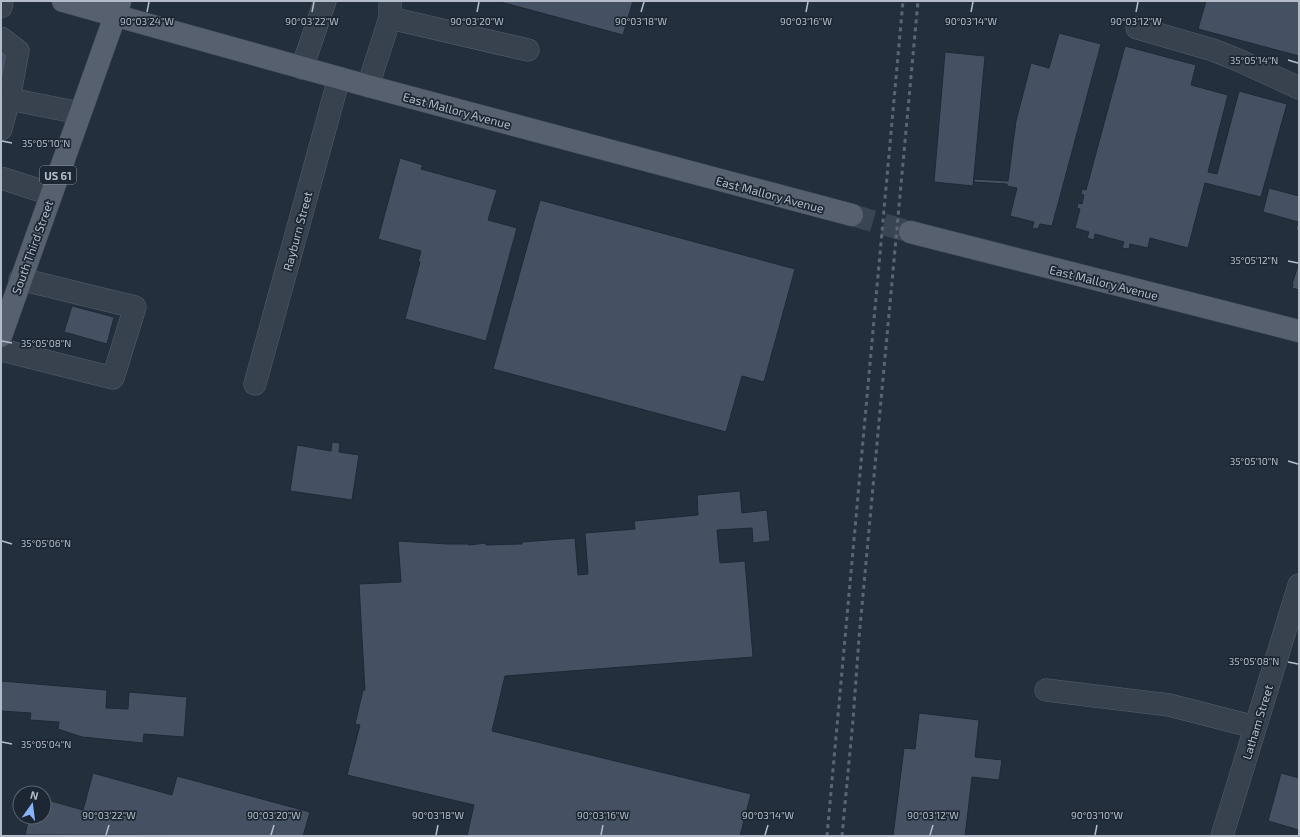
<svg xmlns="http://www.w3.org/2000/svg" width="1300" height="837" viewBox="0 0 1300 837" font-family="'Exo 2',sans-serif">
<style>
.building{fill:#455162;stroke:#1f2835}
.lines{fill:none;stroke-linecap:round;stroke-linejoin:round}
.major-tunnel{stroke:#3a4453;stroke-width:22;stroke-dasharray:22 11;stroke-linecap:butt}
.minor-casing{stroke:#565f6c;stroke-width:23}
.major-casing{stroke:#414a57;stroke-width:23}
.minor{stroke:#38414e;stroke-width:22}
.major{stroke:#56606e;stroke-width:22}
.rail{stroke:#5a6575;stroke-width:3;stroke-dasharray:4 4;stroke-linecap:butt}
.ticks{fill:none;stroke:#b4bcc9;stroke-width:1.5}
.labels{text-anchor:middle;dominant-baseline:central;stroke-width:3.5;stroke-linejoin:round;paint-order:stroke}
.shield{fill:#1d2633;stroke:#878f9c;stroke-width:1}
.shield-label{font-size:11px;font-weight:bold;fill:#b4bcc9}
.street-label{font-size:12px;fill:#b4bcc9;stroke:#1d2633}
.ticks-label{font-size:10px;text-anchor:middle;fill:#b4bcc9;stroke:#1d2633;stroke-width:3.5;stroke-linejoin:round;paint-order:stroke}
</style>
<rect width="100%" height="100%" fill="#242f3e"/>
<g class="building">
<polygon points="497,1 633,1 623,35"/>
<polygon points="1206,1 1299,1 1299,56 1198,29"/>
<polygon points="1059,33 1101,44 1052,226 1040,224 1038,229 1032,228 1034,222 1010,216 1017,188 1007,186 1007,184 974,182 974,179 1008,181 1016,121 1031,63 1049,68"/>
<polygon points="1125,46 1196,65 1191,85 1228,95 1208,172 1217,174 1239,91 1287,104 1261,197 1205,183 1188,248 1150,238 1148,248 1130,244 1129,249 1122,248 1124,242 1095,234 1094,240 1087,238 1089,232 1075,228 1080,209 1077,208 1078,203 1082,204 1084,195 1081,194 1082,189 1086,190"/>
<polygon points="1,49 11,52 1,92"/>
<polygon points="945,52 985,56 973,186 934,182"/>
<polygon points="400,158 423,165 421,169 497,190 488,220 517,228 486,341 405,319 420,262 418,262 421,251 378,239"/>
<polygon points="1269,188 1299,196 1299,231 1296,230 1298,222 1263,212"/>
<polygon points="540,200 795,269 764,382 742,376 726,432 493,369"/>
<polygon points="1299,263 1299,290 1292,288 1293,284 1292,284"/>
<polygon points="72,306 114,317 107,344 64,332"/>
<polygon points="332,442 340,443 339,452 359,455 352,500 290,491 297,445 331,451"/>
<polygon points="740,491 742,513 767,510 770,541 753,543 752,528 717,530 720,563 745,561 753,657 505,676 492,731 751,794 740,836 467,836 474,805 347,775 360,725 355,724 363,690 365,690 359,584 401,582 398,541 447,544 469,544 469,545 486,543 486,545 519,544 522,544 522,542 575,538 578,575 588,574 585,533 635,529 634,521 698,515 697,495"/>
<polygon points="1,681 107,690 106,708 128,709 129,692 187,697 184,737 144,734 143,743 82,737 58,729 59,722 30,720 31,713 1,711"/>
<polygon points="919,713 979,720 975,757 1002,760 999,780 972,777 965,836 893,836 904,748 915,749"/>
<polygon points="93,773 172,795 177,776 310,812 303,836 25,835 29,817 44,817 44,799 83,810"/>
<polygon points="1281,773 1299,778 1299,830 1268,821"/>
</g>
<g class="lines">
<polyline class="major-tunnel" points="852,215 910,232"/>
<g class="minor-casing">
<g id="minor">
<polyline points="1,7 2,1"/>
<polyline points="390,18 528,50"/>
<polyline points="1137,28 1213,50 1238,60 1299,88"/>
<polyline points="1,38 18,51 9,99 80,113"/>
<polyline points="302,68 325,1"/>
<polyline points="368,86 390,18 390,1"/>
<polyline points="1,129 9,99"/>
<polyline points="1,178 51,194"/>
<polyline points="1,350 113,378 135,307 20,279"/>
<polyline points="255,384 339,78"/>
<polyline points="1046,690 1169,705 1255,727"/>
<polyline points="1222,836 1299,585"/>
</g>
</g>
<g class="major-casing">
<g id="major">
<polyline points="63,1 368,86 852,215"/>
<polyline points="910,232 1299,331"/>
<polyline points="1,336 120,2"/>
</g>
</g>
<use href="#minor" class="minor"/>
<use href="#major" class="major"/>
<g class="rail">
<polyline points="827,836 903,1"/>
<polyline points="842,836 853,720 859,638 918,1"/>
</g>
</g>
<path class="ticks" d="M147,12L149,2M312,12L314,2M477,12L479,2M641,12L644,2M806,12L808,2M971,12L973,2M1136,12L1138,2M1288,60L1298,63M2,141L12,143M1288,261L1298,263M2,341L12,343M1288,461L1298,464M2,541L12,544M1288,662L1298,664M2,742L12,744M106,835L109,825M271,835L274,825M436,835L438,825M601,835L603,825M765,835L768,825M930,835L933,825M1095,835L1097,825"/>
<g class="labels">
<rect class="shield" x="40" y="166" width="36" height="18" rx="3"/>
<g class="shield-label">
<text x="58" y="175">US 61</text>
</g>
<g class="street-label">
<text transform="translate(457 110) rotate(15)">East Mallory Avenue</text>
<text transform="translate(770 194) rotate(15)">East Mallory Avenue</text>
<text transform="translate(297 231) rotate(-75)">Rayburn Street</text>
<text transform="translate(32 247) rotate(-70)">South Third Street</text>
<text transform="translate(1104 282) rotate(14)">East Mallory Avenue</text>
<text transform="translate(1257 722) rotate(-73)">Latham Street</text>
</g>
</g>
<g class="ticks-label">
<text x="147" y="25">90°03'24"W</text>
<text x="312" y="25">90°03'22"W</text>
<text x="477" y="25">90°03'20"W</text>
<text x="641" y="25">90°03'18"W</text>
<text x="806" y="25">90°03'16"W</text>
<text x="971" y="25">90°03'14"W</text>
<text x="1136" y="25">90°03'12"W</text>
<text x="1254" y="64">35°05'14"N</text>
<text x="46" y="147">35°05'10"N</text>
<text x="1254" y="264">35°05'12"N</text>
<text x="46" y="347">35°05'08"N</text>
<text x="1254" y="465">35°05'10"N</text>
<text x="46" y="547">35°05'06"N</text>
<text x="1254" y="665">35°05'08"N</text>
<text x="46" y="748">35°05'04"N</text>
<text x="109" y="819">90°03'22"W</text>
<text x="274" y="819">90°03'20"W</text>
<text x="438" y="819">90°03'18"W</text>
<text x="603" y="819">90°03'16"W</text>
<text x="768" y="819">90°03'14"W</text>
<text x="933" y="819">90°03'12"W</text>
<text x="1097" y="819">90°03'10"W</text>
</g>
<rect width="1300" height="837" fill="none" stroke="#b4bcc9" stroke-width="4"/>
<g transform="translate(32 805) rotate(14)"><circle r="19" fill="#1d2633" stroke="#59626f"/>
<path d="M0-3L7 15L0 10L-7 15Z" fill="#8ab4f8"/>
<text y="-6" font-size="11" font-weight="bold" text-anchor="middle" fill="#b4bcc9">N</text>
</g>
</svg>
